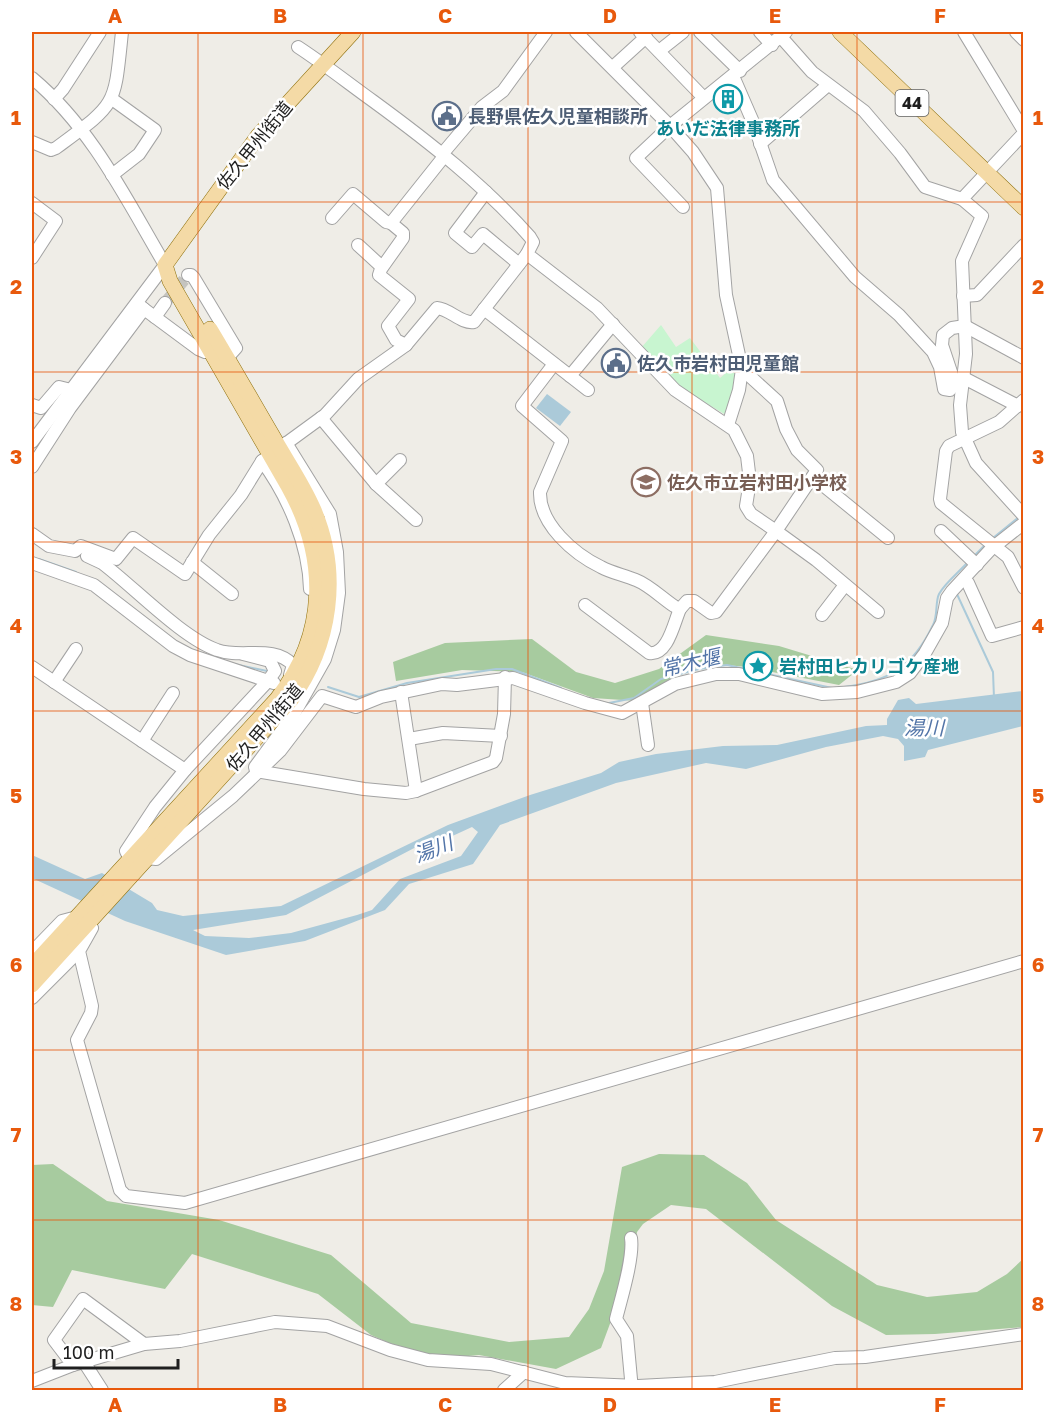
<svg xmlns="http://www.w3.org/2000/svg" width="1055" height="1422" viewBox="0 0 1055 1422" font-family="'Golos Text','Noto Sans JP',sans-serif">
<style>
.forest{fill:#a7cb9f}
.park{fill:#c8f5d0}
.water{fill:#abcad9;fill-rule:evenodd}
.lines{fill:none;stroke-linecap:round;stroke-linejoin:round}
.stream{stroke:#abcad9;stroke-width:2}
.minor-tunnel{stroke:#c5c4bf;stroke-width:12;stroke-dasharray:12 6;stroke-linecap:butt}
.minor-casing{stroke:#a3a3a3;stroke-width:14}
.major-casing{stroke:#8e700c;stroke-width:16}
.minor{stroke:#fff;stroke-width:12}
.major{stroke:#f4daa6;stroke-width:15}
.grid{fill:none;stroke:#e8590c;stroke-width:1.5;stroke-opacity:0.55}
.labels{text-anchor:middle;dominant-baseline:central;stroke-width:5;stroke-linejoin:round;paint-order:stroke}
.shield{fill:#fff;stroke:#626262;stroke-width:1.5}
.shield-label{font-size:16px;font-weight:bold;fill:#1f1f1f}
.service-label{font-size:18px;font-weight:bold;fill:#4e5e75;stroke:#fff;text-anchor:start}
.culture-label{font-size:18px;font-weight:bold;fill:#0d838f;stroke:#fff}
.street-label{font-size:18px;fill:#1f1f1f;stroke:#fff}
.education-label{font-size:18px;font-weight:bold;fill:#785e54;stroke:#fff;text-anchor:start}
.water-label{font-size:20px;font-style:italic;fill:#5375a8;stroke:#fff}
.neatline{fill:none;stroke:#e8590c;stroke-width:2}
.grid-label{font-size:20px;text-anchor:middle;font-weight:bold;fill:#e8590c}
</style>
<rect width="100%" height="100%" fill="#efede7"/>
<g class="forest">
<polygon points="706,635 779,646 858,670 839,685 747,667 716,664 682,671 637,701 593,698 522,672 462,670 396,681 393,662 445,643 532,639 576,672 615,683 659,669"/>
<polygon points="659,1154 704,1155 747,1183 776,1220 877,1285 927,1297 977,1292 1007,1274 1023,1259 1023,1327 935,1334 886,1335 832,1306 706,1209 671,1205 643,1224 637,1232 631,1267 601,1348 556,1369 479,1355 447,1358 405,1350 371,1335 318,1294 192,1254 165,1289 72,1270 53,1307 32,1305 32,1165 53,1164 107,1201 219,1220 331,1255 411,1323 509,1342 569,1337 589,1309 604,1271 622,1167"/>
</g>
<polygon class="park" points="661,325 676,347 690,338 720,378 739,362 726,415 681,388 641,348"/>
<g class="water">
<polygon points="547,394 571,412 560,426 536,408"/>
<path d="M1023,691V726L928,750L925,757L904,761V746L898,739L883,736L826,747L746,769L706,763L616,783L500,825L473,864L409,884L385,910L305,941L226,955L125,921L32,878V855L85,879L102,873L152,903L157,910L183,916L281,906L448,825L530,795L601,773L619,762L656,754L723,746L777,745L866,726L887,725V719L898,700L909,698L916,704ZM472,827L478,832L461,856L400,879L372,910L357,915L291,933L249,938L205,936L193,930L286,915L420,845L422,850Z"/>
</g>
<g class="lines">
<g class="stream">
<polyline points="993,538 1019,517"/>
<polyline points="973,557 986,544"/>
<polyline points="39,559 76,572"/>
<polyline points="956,592 993,672 994,698"/>
<polyline points="234,664 267,671"/>
<polyline points="328,687 359,697 407,683 496,669 512,669 561,688"/>
<path d="M844,687C890,681 913,667 933,625C938,616 935,602 939,594C945,583 959,572 967,563"/>
<polyline points="609,703 634,698 661,679 699,669 727,665 832,688"/>
</g>
<polyline class="minor-tunnel" points="165,303 188,275"/>
<g class="minor-casing">
<g id="minor">
<polyline points="576,32 670,126 693,152 717,188 726,295 742,369 739,390 728,425"/>
<polyline points="640,32 704,98"/>
<polyline points="700,32 740,71"/>
<polyline points="760,32 772,45"/>
<polyline points="964,32 1024,131"/>
<polyline points="1016,32 1024,40"/>
<polyline points="781,37 812,72 864,111 900,153 925,187 962,199"/>
<path d="M298,47C324,64 348,83 373,101C429,142 484,185 530,237L533,242L527,254L597,308L675,390L734,430L747,456L750,481L746,506L751,514L776,531L716,612L711,613L694,601H687L680,609L674,606C662,598 649,585 636,580C624,575 612,573 601,567C574,554 539,524 540,492L562,441L522,406L554,364"/>
<polyline points="659,51 683,32"/>
<polyline points="613,67 646,37"/>
<polyline points="733,76 753,122 773,180 855,277 899,315 933,352 940,367 944,389 950,390 955,384 942,345 943,335 952,328 965,326 1024,358"/>
<path d="M32,78C92,128 126,199 165,265L32,442"/>
<polyline points="54,99 63,89 100,32"/>
<polyline points="1024,133 962,199 982,216 962,261 966,354 960,405 962,432 976,463 1024,516"/>
<path d="M32,142L51,150L56,148C118,102 114,108 122,32"/>
<polyline points="760,144 828,85"/>
<polyline points="112,175 139,154 155,130 112,99"/>
<polyline points="486,192 455,233 472,247 483,234 519,264"/>
<polyline points="32,203 56,221 32,258"/>
<polyline points="683,207 636,158 670,126 786,32"/>
<polyline points="332,218 353,194 386,222 391,223"/>
<polyline points="358,245 382,267"/>
<polyline points="188,275 191,275 194,278 236,348 227,358"/>
<polyline points="963,296 977,295 1024,245"/>
<polyline points="144,309 198,349 205,352 210,349"/>
<polyline points="484,309 588,390"/>
<polyline points="155,317 165,303"/>
<polyline points="406,345 396,340 388,326 409,299 379,275 381,269 403,238 403,233 391,223 442,159 443,153 482,107 503,91 546,32"/>
<polyline points="742,369 777,401 786,429 797,450 817,470 776,531 816,560 878,612"/>
<polyline points="570,376 613,324"/>
<polyline points="964,378 1018,406"/>
<polyline points="1024,400 999,422 949,446 946,451 940,499 941,503 1008,557 1024,588"/>
<polyline points="32,405 41,408 59,387 71,390"/>
<polyline points="321,418 376,484 416,520"/>
<polyline points="286,443 330,514 337,552 339,593 334,630 325,659 294,714 255,767 256,771 364,789 406,793 416,791 493,762 496,758 504,714 505,677"/>
<path d="M262,461C288,496 309,545 310,589"/>
<polyline points="32,467 70,408 144,309 137,303"/>
<polyline points="813,477 888,538"/>
<polyline points="376,484 400,460"/>
<polyline points="941,531 977,565"/>
<path d="M32,534L49,546L75,551L81,546L116,559L133,538L185,574L209,535L241,495L262,461L325,415L358,379L406,345L437,308C450,309 461,324 474,322L527,254"/>
<path d="M87,556L102,563C134,587 182,638 217,650C241,659 273,644 293,665L290,675"/>
<polyline points="192,562 232,594"/>
<polyline points="32,563 94,585 173,646 190,655 268,681 275,671 270,661 243,654"/>
<polyline points="964,579 968,583 992,636 1024,627"/>
<path d="M585,605L649,653C668,656 674,622 680,609"/>
<polyline points="822,615 845,585"/>
<polyline points="32,667 185,770 155,807 126,851 130,859"/>
<polyline points="54,682 76,649"/>
<polyline points="401,692 416,791"/>
<polyline points="642,703 648,745"/>
<polyline points="409,739 443,733 501,736"/>
<polyline points="142,741 173,693"/>
<polyline points="185,770 268,681 274,683"/>
<polyline points="147,858 156,859 233,796 280,751 322,696 356,707 381,697 442,684 457,685 513,678 585,703 622,713 675,684 716,674 739,674 822,694 857,692 896,682 910,673 925,653 942,623 947,598 952,591 991,549 1024,523"/>
<polyline points="88,923 92,928 79,951 92,1006 91,1013 77,1040 120,1190 126,1196 185,1203 1024,961"/>
<polyline points="32,952 62,921 77,917"/>
<polyline points="32,998 79,951"/>
<path d="M631,1238C634,1257 621,1299 616,1319L627,1336L632,1390"/>
<polyline points="84,1362 102,1390"/>
<polyline points="73,1365 54,1340 83,1299 144,1344"/>
<polyline points="32,1381 73,1365 144,1344 180,1341 275,1322 327,1326 390,1350 428,1360 491,1364 565,1383 638,1386 715,1382 835,1358 865,1357 1024,1334"/>
<polyline points="504,1390 524,1372"/>
</g>
</g>
<g class="major-casing">
<g id="major">
<polyline points="840,32 1024,208"/>
<path d="M32,966L277,699C328,633 328,558 288,486L170,281L165,265L258,136L353,32"/>
<path d="M32,985L291,700C331,645 341,574 314,510C303,484 286,460 272,435C251,399 231,364 210,329"/>
</g>
</g>
<use href="#minor" class="minor"/>
<use href="#major" class="major"/>
</g>
<path class="grid" d="M198,32V1390M363,32V1390M528,32V1390M692,32V1390M857,32V1390M32,202H1024M32,372H1024M32,542H1024M32,711H1024M32,880H1024M32,1050H1024M32,1220H1024"/>
<defs>
<g id="building-ring" transform="scale(1.5)"><circle r="9.5" fill="#fff" stroke="#0f9aa8" stroke-width="1.5"/><path d="M-4-6H4V6H1V3H-1V6H-4ZM-2.5-4.3h1.7v1.8h-1.7ZM.8-4.3h1.7v1.8H.8ZM-2.5-1h1.7V.8h-1.7ZM.8-1h1.7V.8H.8Z" fill="#0f9aa8"/></g>
<g id="civic-ring" transform="scale(1.5)"><circle r="9.5" fill="#fff" stroke="#5c6f8a" stroke-width="1.5"/><path d="M-.6-6.5H3V-4.5H.6V-3L4-1V1h2V6H-6V1h2V-1L-.6-3ZM-1.2 2.5V6h2.4V2.5Z" fill="#5c6f8a"/></g>
<g id="school-ring" transform="scale(1.5)"><circle r="9.5" fill="#fff" stroke="#8d6e63" stroke-width="1.5"/><path d="M0-5L7-2L0 1L-7-2ZM-4 1L0 2.5L4 1V4Q0 6-4 4Z" fill="#8d6e63"/></g>
<g id="sight-ring" transform="scale(1.5)"><circle r="9.5" fill="#fff" stroke="#0f9aa8" stroke-width="1.5"/><path d="M0-6L1.8-2.2L6-1.7L2.9 1.2L3.7 5.4L0 3.3L-3.7 5.4L-2.9 1.2L-6-1.7L-1.8-2.2Z" fill="#0f9aa8"/></g>
</defs>
<g fill-rule="evenodd">
<use href="#building-ring" x="728" y="99"/>
<use href="#civic-ring" x="447" y="116"/>
<use href="#civic-ring" x="616" y="363"/>
<use href="#school-ring" x="646" y="482"/>
<use href="#sight-ring" x="758" y="666"/>
</g>
<g class="labels">
<rect class="shield" x="895.5" y="90" width="33" height="26" rx="4.5"/>
<g class="shield-label">
<text x="912" y="103">44</text>
</g>
<g class="service-label">
<text x="468" y="116">長野県佐久児童相談所</text>
<text x="637" y="363">佐久市岩村田児童館</text>
</g>
<g class="culture-label">
<text x="728" y="128">あいだ法律事務所</text>
<text x="779" y="666" text-anchor="start">岩村田ヒカリゴケ産地</text>
</g>
<g class="street-label">
<text transform="translate(254 145) rotate(-51)">佐久甲州街道</text>
<text transform="translate(264 727) rotate(-50)">佐久甲州街道</text>
</g>
<g class="education-label">
<text x="667" y="482">佐久市立岩村田小学校</text>
</g>
<g class="water-label">
<text transform="translate(690 662) rotate(-13)">常木堰</text>
<text x="924" y="727">湯川</text>
<text transform="translate(433 848) rotate(-21)">湯川</text>
</g>
</g>
<rect width="1055" height="1422" fill="none" stroke="#ffffff" stroke-width="66"/>
<path d="M54 1359v9h124v-9" fill="none" stroke="#1f1f1f" stroke-width="3"/>
<text x="63" y="1359" font-size="18" fill="#1f1f1f" stroke="#ffffff" stroke-width="4.5" paint-order="stroke">100 m</text>
<rect x="33" y="33" width="989" height="1356" class="neatline"/>
<g class="grid-label">
<text x="115" y="23">A</text>
<text x="280" y="23">B</text>
<text x="445" y="23">C</text>
<text x="610" y="23">D</text>
<text x="775" y="23">E</text>
<text x="940" y="23">F</text>
<text x="16" y="125">1</text>
<text x="1038" y="125">1</text>
<text x="16" y="294">2</text>
<text x="1038" y="294">2</text>
<text x="16" y="464">3</text>
<text x="1038" y="464">3</text>
<text x="16" y="633">4</text>
<text x="1038" y="633">4</text>
<text x="16" y="803">5</text>
<text x="1038" y="803">5</text>
<text x="16" y="972">6</text>
<text x="1038" y="972">6</text>
<text x="16" y="1142">7</text>
<text x="1038" y="1142">7</text>
<text x="16" y="1311">8</text>
<text x="1038" y="1311">8</text>
<text x="115" y="1412">A</text>
<text x="280" y="1412">B</text>
<text x="445" y="1412">C</text>
<text x="610" y="1412">D</text>
<text x="775" y="1412">E</text>
<text x="940" y="1412">F</text>
</g>
</svg>
